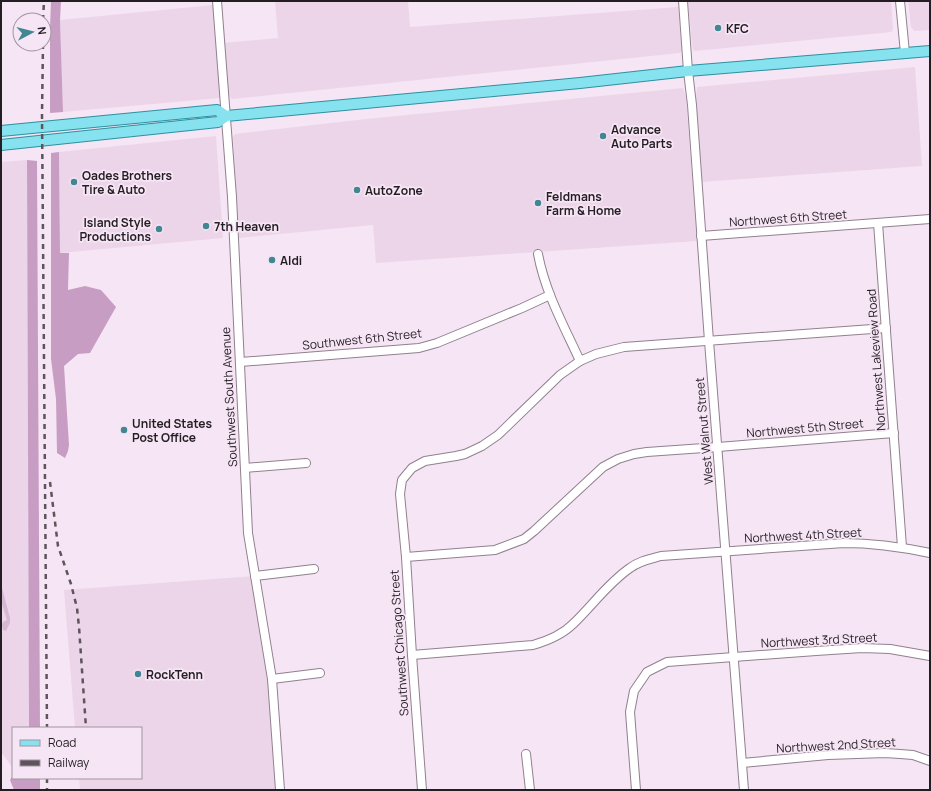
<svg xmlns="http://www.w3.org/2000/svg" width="931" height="791" viewBox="0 0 931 791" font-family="Manrope,sans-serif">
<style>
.built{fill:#ecd5e9}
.green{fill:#d6b8d3}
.forest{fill:#c89dc4}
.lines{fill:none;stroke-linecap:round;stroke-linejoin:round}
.minor-casing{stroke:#90818f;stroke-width:10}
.major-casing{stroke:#2e90a0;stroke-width:12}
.minor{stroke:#fff;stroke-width:8}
.major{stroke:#85e2ee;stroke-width:10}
.rail{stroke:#5d545c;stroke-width:2.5;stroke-dasharray:5 5;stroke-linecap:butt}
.poi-dot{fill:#418792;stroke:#f6e5f4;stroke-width:1.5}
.labels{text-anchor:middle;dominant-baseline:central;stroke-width:3.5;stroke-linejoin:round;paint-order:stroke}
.poi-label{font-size:12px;font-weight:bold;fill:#241e24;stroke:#f6e5f4;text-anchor:start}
.street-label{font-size:12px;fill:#241e24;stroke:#f6e5f4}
</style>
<rect width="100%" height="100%" fill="#f6e5f4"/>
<g class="built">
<polygon points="275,1 408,1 410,27 678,7 682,49 682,51 680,53 232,99 229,95 228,90 223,43 278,38"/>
<polygon points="688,1 891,1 893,29 892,32 695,51 693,49 692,44"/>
<polygon points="908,1 930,1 930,30 914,31 911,27"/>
<polygon points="213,5 220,98 63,112 60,20"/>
<polygon points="915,67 922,166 701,182 696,98 697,87"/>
<polygon points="683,88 686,97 697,241 376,263 373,225 239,238 233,137 235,134 366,119"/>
<polygon points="216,136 223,238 60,253 59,152"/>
<polygon points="27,160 29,728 13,728 13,768 1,752 1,162"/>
<polygon points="255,576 259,601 280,790 80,790 79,778 141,778 141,728 75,728 64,590"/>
</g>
<polygon class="green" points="1,584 10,618 10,623 6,631 3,630 2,625 3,622 7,620 1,601"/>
<g class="forest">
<polygon points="51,1 61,1 60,20 63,112 50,113 50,28"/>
<polygon points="59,152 60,253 69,253 68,290 85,286 101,290 116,307 90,353 78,354 64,366 69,445 68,451 65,458 57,453 56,399 51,359 51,153"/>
<polygon points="27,160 37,161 40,728 29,728"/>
<polygon points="13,775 13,778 40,778 40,790 14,790 10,780"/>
</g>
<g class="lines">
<g class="minor-casing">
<g id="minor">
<polyline points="217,1 232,197 248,533 272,679 280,790"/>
<polyline points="683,1 688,71 692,105 709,341 744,790"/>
<polyline points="900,1 905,53"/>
<polyline points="878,223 902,547"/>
<polyline points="701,236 930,219"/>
<path d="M538,254C545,292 564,326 580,361"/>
<polyline points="240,362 419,348 437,343 522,308 550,295"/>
<polyline points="245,468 306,463"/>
<polyline points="406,557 495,550 524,539 534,531 603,467 618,459 634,454 647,452 718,447 894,433"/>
<polyline points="255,576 314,569"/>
<path d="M412,655L533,645C547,641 562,635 573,624C592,606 608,583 630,568C639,561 650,559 661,556L844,543C873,543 901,547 930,553"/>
<polyline points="272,679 320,673"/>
<polyline points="526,754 530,790"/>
<polyline points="742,763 828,755 885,753 900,754 913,755 930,761"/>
<polyline points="422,790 412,655 406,557 400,494 402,480 412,468 425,461 456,456 465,454 482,446 498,435 560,375 580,361 596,354 624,347 886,328"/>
<polyline points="636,790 630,712 634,691 647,672 667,662 816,651 862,648 890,649 930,656"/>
</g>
</g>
<g class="major-casing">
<g id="major">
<polyline points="1,131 217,110 226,116"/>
<polyline points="1,145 218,122 226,116 580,83 688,71 930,51"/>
</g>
</g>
<use href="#minor" class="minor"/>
<use href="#major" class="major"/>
<g class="rail">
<polyline points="43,20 44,1"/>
<polyline points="43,44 42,115 47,728"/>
<polyline points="50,482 58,546 71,584 77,608 79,627 86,728"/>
<polyline points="47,778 47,790"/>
</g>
</g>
<g class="poi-dot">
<circle cx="718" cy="28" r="4"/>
<circle cx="603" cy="136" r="4"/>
<circle cx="74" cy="182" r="4"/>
<circle cx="357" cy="190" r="4"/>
<circle cx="538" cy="203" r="4"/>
<circle cx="206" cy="226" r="4"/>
<circle cx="159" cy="229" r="4"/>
<circle cx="272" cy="260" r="4"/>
<circle cx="124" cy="430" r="4"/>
<circle cx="138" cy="674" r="4"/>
</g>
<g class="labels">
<g class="poi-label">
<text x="726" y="28">KFC</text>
<text x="611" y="129">Advance<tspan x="611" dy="14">Auto Parts</tspan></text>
<text x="82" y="175">Oades Brothers<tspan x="82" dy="14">Tire &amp; Auto</tspan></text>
<text x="365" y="190">AutoZone</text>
<text x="546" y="196">Feldmans<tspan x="546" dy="14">Farm &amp; Home</tspan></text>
<text x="151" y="222" text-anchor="end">Island Style<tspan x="151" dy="14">Productions</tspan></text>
<text x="214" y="226">7th Heaven</text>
<text x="280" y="260">Aldi</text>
<text x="132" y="423">United States<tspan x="132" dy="14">Post Office</tspan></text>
<text x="146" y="674">RockTenn</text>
</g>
<g class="street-label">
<text transform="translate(788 218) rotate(-4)">Northwest 6th Street</text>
<text transform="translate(362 339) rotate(-6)">Southwest 6th Street</text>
<text transform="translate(876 360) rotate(-94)">Northwest Lakeview Road</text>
<text transform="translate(229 397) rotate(-93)">Southwest South Avenue</text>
<text transform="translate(805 428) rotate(-5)">Northwest 5th Street</text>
<text transform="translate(704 431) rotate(-95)">West Walnut Street</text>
<text transform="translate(803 535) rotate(-3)">Northwest 4th Street</text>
<text transform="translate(819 640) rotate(-3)">Northwest 3rd Street</text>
<text transform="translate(399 643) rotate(-94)">Southwest Chicago Street</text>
<text transform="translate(836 745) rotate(-3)">Northwest 2nd Street</text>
</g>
</g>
<rect width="931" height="791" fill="none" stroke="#241e24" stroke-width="4"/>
<rect x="12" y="727" width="130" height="52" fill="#f6e5f4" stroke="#a295a1"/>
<rect x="20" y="740" width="20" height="6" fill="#85e2ee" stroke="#a295a1"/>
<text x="48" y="747" font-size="12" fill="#241e24">Road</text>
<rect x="20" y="760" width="20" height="6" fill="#5d545c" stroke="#a295a1"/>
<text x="48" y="767" font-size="12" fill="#241e24">Railway</text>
<g transform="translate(32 32) rotate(83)"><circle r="19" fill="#f6e5f4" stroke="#a295a1"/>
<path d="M0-3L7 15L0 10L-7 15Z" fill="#418792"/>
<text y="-6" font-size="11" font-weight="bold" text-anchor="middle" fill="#241e24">N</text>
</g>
</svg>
